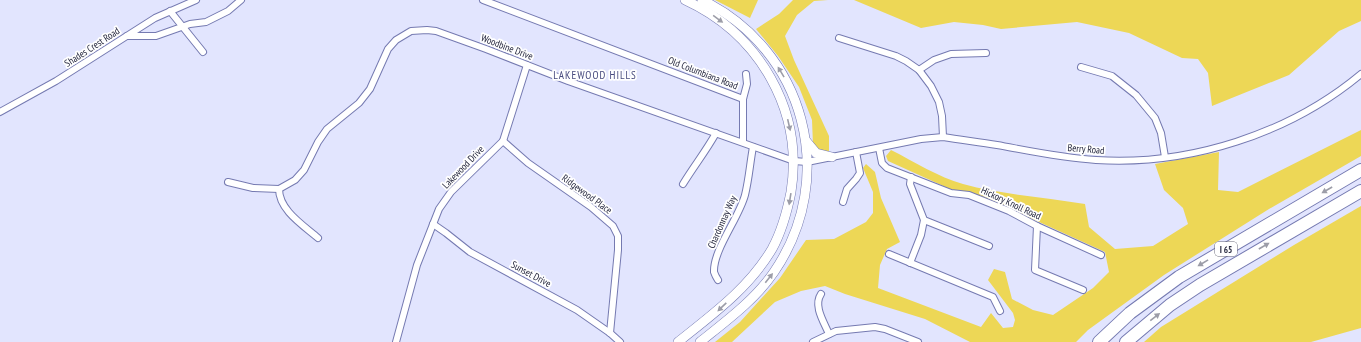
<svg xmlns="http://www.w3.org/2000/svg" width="1361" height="342" viewBox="0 0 1361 342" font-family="'PT Sans Narrow',sans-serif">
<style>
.green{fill:#edd756}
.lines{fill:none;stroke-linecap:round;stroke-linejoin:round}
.minor-casing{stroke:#757ab1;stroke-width:8}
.secondary-casing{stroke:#757ab1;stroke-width:10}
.motorway-casing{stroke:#757ab1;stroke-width:14}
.minor{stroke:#fff;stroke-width:6}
.secondary{stroke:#fff;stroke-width:9}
.motorway{stroke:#fff;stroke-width:12}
.oneway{fill:#9c9da8}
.labels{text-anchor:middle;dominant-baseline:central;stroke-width:3.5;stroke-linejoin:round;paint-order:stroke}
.shield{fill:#fff;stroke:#666777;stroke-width:1}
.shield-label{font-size:9px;font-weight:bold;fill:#24263d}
.street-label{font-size:10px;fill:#24263d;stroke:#fff}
.neighbourhood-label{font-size:11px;letter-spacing:1px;fill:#484b7f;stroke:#fff}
</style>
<rect width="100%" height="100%" fill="#e2e5fe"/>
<g class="green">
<polygon points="715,0 758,0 750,18"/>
<polygon points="793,0 828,0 814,1 797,15 785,36 794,60 829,136 829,151 823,152 813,145 812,120 799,87 778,56 756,29 779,14"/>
<polygon points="854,0 1361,0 1361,21 1339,31 1289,75 1212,106 1208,73 1198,59 1182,58 1129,33 1077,22 1001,29 983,25 954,22 921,28"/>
<path d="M1361,130V156L1269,209L1164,275L1088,330L1076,342H970L925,319L845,294L825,286L801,291L775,302L732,342H715L740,322L780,278L806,240L834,239L866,222L873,213V192L863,168L866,164L875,172L881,198L900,242L887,249L880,265L878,288L981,327L991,313L1003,328L1013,327L1015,320L1013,313L988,280L994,269L1005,272L1012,299L1033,310L1053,315L1093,288L1109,272L1105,252L982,196L950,189L888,161L886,156L891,150C915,162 938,177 963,184C1003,195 1045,197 1085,204L1089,227L1115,249L1153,246L1188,224L1183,208L1164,190L1155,164L1219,152L1218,190L1238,192Z"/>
<polygon points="1361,206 1361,328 1311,342 1144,342 1161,327 1294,245"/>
</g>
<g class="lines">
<g class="minor-casing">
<g id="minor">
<polyline points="483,0 743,99"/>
<polyline points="170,11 203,52"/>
<polyline points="127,36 156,36 190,24 206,22 228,11 241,0"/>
<polyline points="839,38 896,56 906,61 919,70 931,86 939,102 942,116 943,137"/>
<polyline points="1081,67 1112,76 1136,95 1155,118 1161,133 1165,157"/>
<polyline points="919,70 934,60 951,54 986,53"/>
<polyline points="0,112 56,81 155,18 196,0"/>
<polyline points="503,141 528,163 591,207 613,226 618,236 618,250 610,333"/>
<polyline points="743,142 743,99 747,84 746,74"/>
<polyline points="879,148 882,163 887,168 951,193 969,195 1009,211 1037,226 1101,255"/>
<polyline points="911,177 910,184 924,220 989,246"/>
<polyline points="228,182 253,188 279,189"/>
<path d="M683,184C694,166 706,151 716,133"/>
<path d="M279,189L295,180L304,170L318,142L327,129L359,103L370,89L388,49L396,40L411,31L427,30L436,31L486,49L568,81L794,161L807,162L921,139L943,137C961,140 979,142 997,145C1030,151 1062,158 1096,160C1189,166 1289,134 1361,74"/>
<path d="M279,189C279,210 303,225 318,238"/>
<polyline points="843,202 847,189 856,179 860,173 856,152"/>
<polyline points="433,224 446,233 470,252 577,310 610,333 620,342"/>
<polyline points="1037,226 1035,270 1083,290"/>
<polyline points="889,254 993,297 1000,311"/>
<polyline points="910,263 921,235 924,220"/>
<path d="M718,280C716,277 715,275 714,272C713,250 739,218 745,195C749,179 750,163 753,147"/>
<path d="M821,294C813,306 824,322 829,334"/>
<polyline points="396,342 417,265 439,209 451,192 503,141 527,65"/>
<polyline points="813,342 836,331 875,327 885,329 918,342"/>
</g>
</g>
<g class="secondary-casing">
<g id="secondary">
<polyline points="806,141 816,153 832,157"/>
<path d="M678,342C713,314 749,288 772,249C782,231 787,212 791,192C804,110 759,34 685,0"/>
<path d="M700,342C726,321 755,300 774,272C839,177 805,50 702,0"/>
</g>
</g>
<g class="motorway-casing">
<g id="motorway">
<polyline points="1099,342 1130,313 1179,277 1361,170"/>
<polyline points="1126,342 1170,305 1200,285 1361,191"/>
</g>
</g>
<use href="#minor" class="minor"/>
<use href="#secondary" class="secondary"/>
<use href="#motorway" class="motorway"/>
</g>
<defs><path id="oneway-solid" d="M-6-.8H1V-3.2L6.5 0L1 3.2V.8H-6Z"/></defs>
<g class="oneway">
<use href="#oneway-solid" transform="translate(718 19) rotate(36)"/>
<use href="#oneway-solid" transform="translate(781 72) rotate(-121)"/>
<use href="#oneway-solid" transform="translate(789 125) rotate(77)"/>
<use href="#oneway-solid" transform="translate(1327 190) rotate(150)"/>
<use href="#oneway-solid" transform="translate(790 199) rotate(99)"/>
<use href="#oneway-solid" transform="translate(1264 246) rotate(-30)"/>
<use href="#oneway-solid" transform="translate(1203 263) rotate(149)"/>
<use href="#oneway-solid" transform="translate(769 278) rotate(-52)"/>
<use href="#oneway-solid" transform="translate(722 307) rotate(136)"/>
<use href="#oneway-solid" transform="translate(1155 317) rotate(-38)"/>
</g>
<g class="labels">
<rect class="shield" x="1215" y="242" width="22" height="14" rx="3"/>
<g class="shield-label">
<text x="1226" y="249">I 65</text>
</g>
<g class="street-label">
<text transform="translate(92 47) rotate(-33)">Shades Crest Road</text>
<text transform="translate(507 47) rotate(21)">Woodbine Drive</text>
<text transform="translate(703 73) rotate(21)">Old Columbiana Road</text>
<text transform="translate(1086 149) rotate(5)">Berry Road</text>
<text transform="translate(463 167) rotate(-46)">Lakewood Drive</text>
<text transform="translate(587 194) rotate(36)">Ridgewood Place</text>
<text transform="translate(1011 203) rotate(25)">Hickory Knoll Road</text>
<text transform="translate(722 222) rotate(-66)">Chardonnay Way</text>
<text transform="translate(531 274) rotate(28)">Sunset Drive</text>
</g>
<g class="neighbourhood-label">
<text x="595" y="75">LAKEWOOD HILLS</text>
</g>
</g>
</svg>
